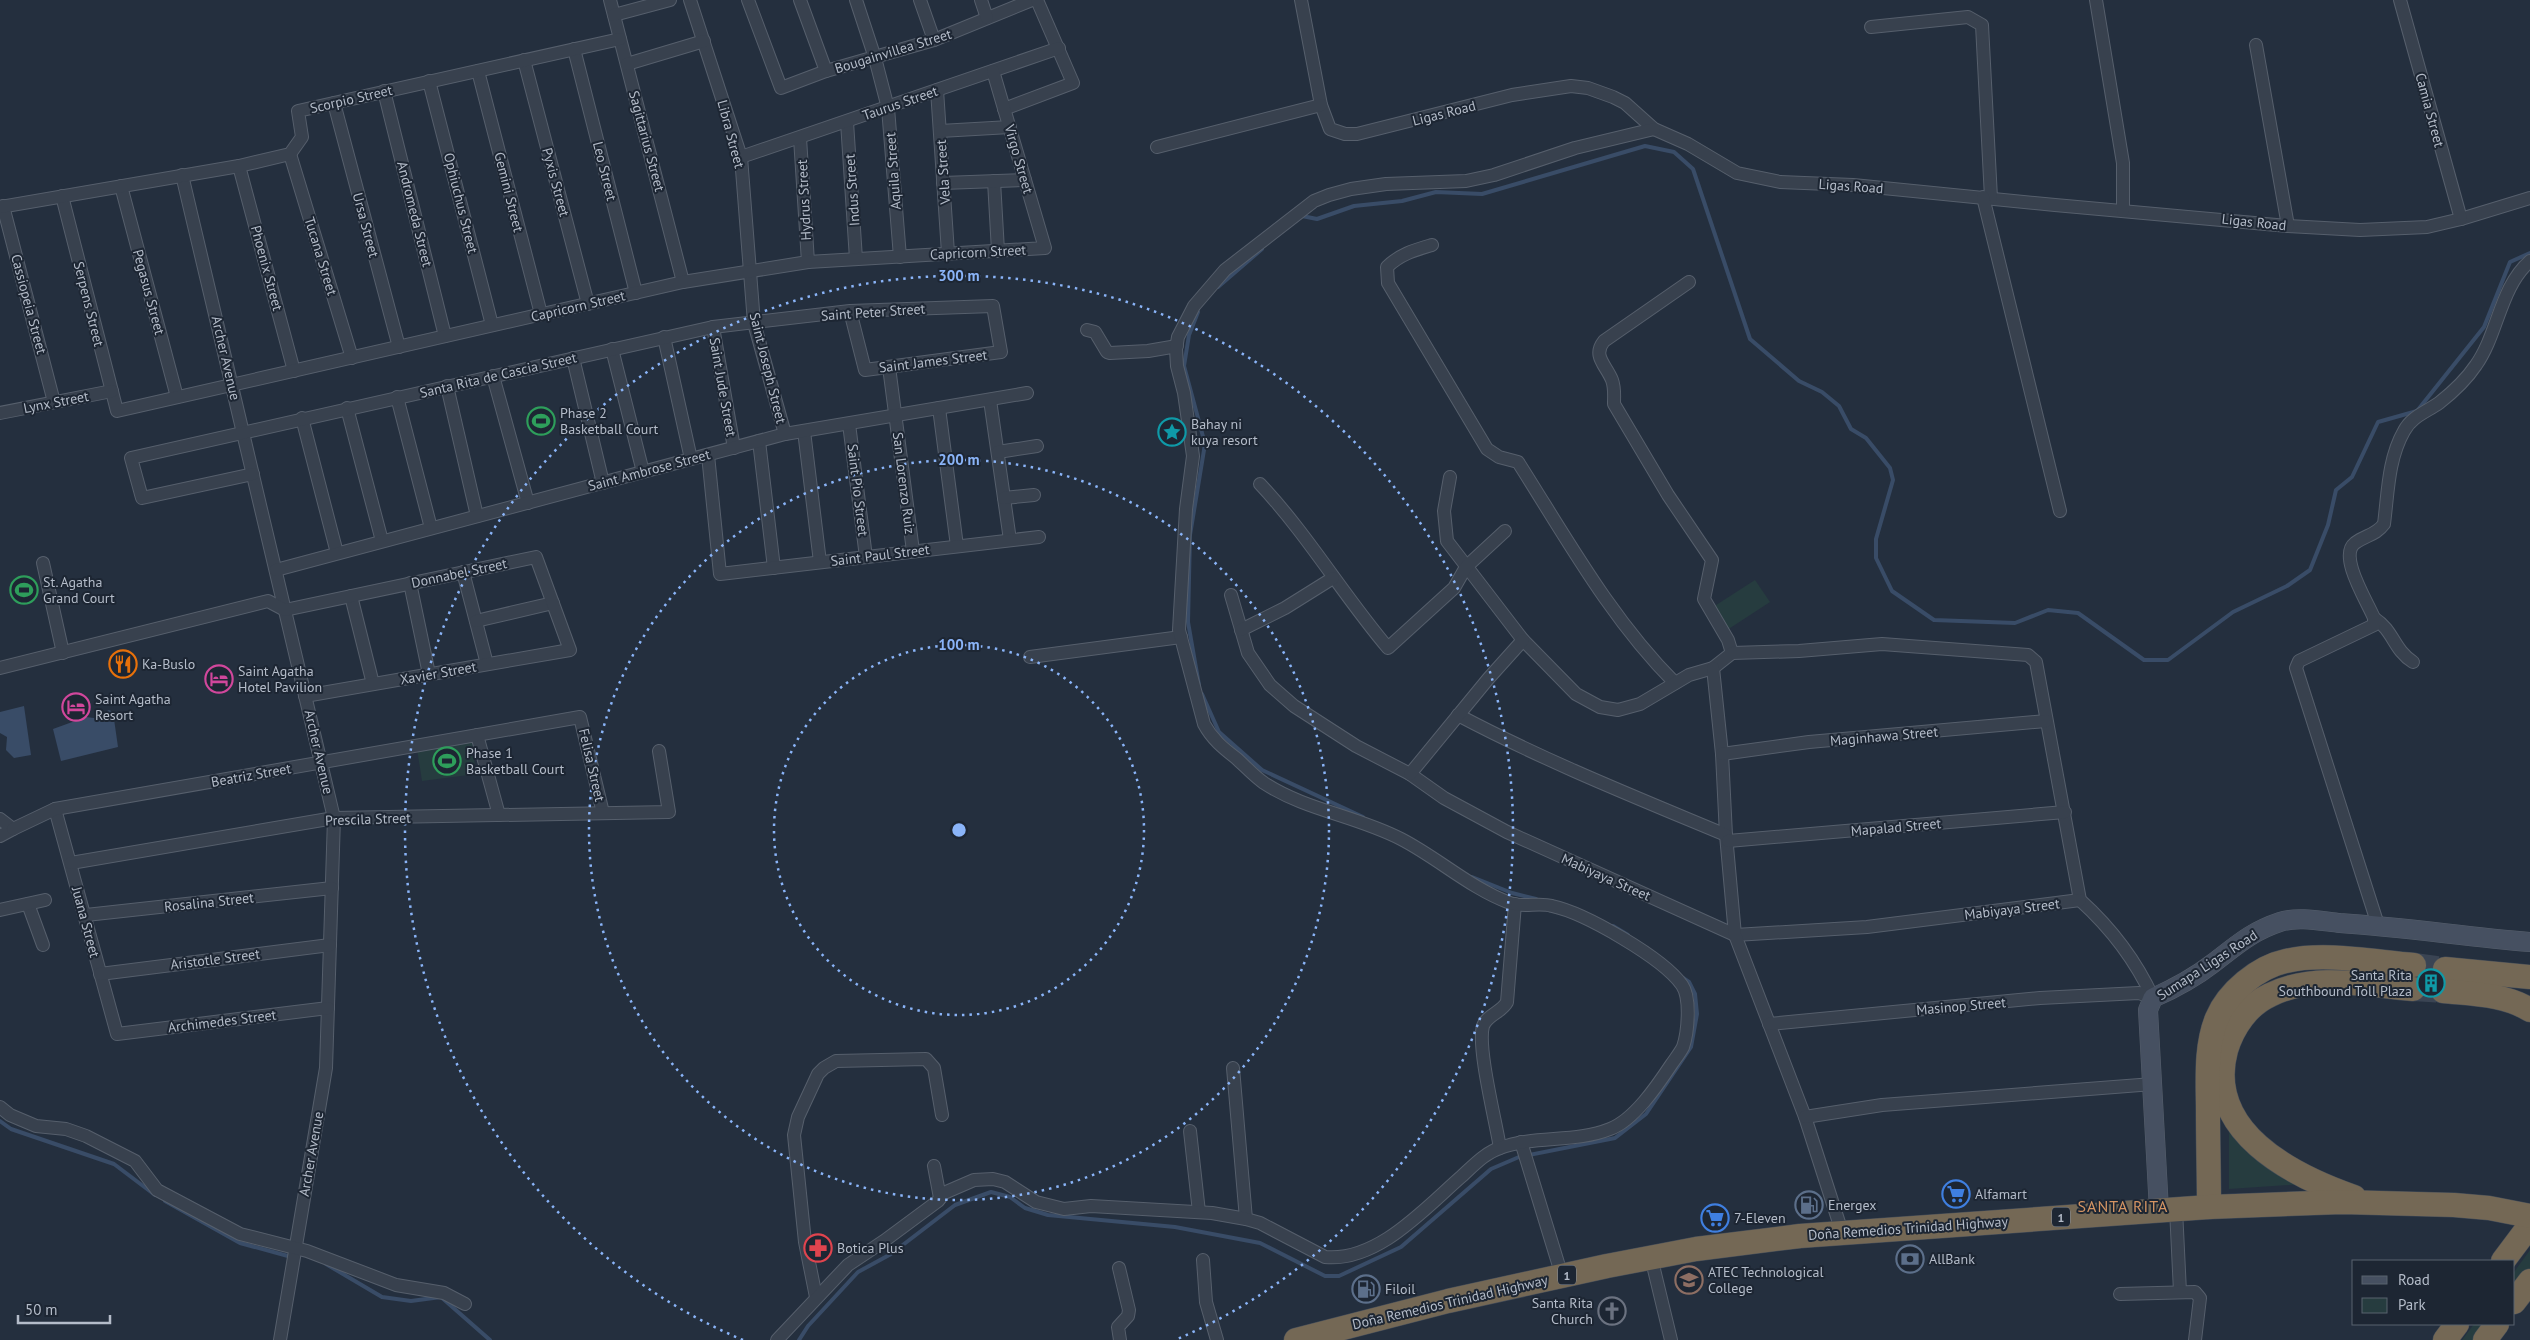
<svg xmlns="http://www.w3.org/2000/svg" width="2530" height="1340" viewBox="0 0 2530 1340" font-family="'PT Sans',sans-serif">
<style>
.green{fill:#263c3f}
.water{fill:#394c67}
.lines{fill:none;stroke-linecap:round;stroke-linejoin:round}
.stream{stroke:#394c67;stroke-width:4}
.highway-tunnel{stroke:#3a4453;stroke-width:24;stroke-dasharray:24 12;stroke-linecap:butt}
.street-casing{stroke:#565f6c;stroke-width:14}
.secondary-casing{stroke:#565f6c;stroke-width:20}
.highway-casing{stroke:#434c59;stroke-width:25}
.street{stroke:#38414e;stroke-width:12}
.secondary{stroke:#465061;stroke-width:19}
.highway{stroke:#746855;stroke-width:24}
.ring{fill:none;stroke:#8ab4f8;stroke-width:2.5;stroke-dasharray:2.5 5}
.labels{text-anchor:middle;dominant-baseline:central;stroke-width:4;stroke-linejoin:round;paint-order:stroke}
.shield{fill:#1d2633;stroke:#878f9c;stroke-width:1}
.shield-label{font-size:12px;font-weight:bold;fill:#b4bcc9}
.street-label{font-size:14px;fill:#b4bcc9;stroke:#1d2633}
.poi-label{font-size:14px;fill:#b4bcc9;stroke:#1d2633;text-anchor:start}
.quarter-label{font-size:16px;letter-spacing:1px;fill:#d59563;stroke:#1d2633}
.centre{fill:#8ab4f8;stroke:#1d2633;stroke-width:2.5}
.ring-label{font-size:15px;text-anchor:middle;font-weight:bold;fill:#8ab4f8;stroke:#1d2633;stroke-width:4;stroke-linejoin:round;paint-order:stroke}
</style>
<rect width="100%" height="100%" fill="#242f3e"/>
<g class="green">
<polygon points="1755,580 1770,602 1724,632 1710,609"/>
<polygon points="472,742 476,774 422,781 417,749"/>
<polygon points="2229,1121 2304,1184 2229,1189"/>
<polygon points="2530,1250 2530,1271 2514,1292 2514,1272"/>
<polygon points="2474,1324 2490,1324 2478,1340 2462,1340"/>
</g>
<g class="water">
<polygon points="24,706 31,755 14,758 6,750 7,737 0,733 0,712"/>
<polygon points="109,710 113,712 118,747 61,761 53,729 86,717 94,718"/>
</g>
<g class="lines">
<g class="stream">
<polyline points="1302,216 1317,219 1354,206 1402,201 1436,192 1482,194 1645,146 1674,152 1693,169 1750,339 1799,381 1822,392 1839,406 1851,429 1866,438 1890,468 1893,480 1876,539 1876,558 1892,591 1934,620 2015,623 2048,610 2078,613 2144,660 2168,660 2233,612 2287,586 2310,570 2328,525 2336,490 2352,477 2378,422 2417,411 2484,327 2510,262 2530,253"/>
<polyline points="1218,287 1262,249"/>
<polyline points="1198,312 1189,335 1184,366 1205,444 1190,535 1188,622 1199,685"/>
<polyline points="1202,694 1219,732 1262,770 1363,817"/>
<polyline points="1472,877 1512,893 1536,899"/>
<polyline points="1613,926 1628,935"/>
<polyline points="0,1121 11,1129 114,1164 155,1195"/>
<polyline points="165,1201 240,1243 288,1256"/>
<polyline points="326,1264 382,1297 411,1301 441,1297 490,1340"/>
<polyline points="799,1340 808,1326 858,1272 891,1254 955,1205 991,1192 1010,1197 1025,1208 1048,1215 1175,1227 1260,1243 1325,1276 1339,1276 1401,1247 1491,1169 1519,1157 1615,1138 1646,1114 1691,1047 1697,1014 1695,994 1689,982 1683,978"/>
</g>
<g class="highway-tunnel">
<polyline points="2414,965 2445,969"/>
<polyline points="2413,989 2443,991"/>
</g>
<g class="street-casing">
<g id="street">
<polyline points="610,0 683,282"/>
<polyline points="690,0 741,157 754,323 785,434"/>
<polyline points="748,0 781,88 826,71 934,40 1032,0"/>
<polyline points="800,0 826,71"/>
<polyline points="856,0 875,58 888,108 900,257"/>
<polyline points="920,0 934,40"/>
<polyline points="981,0 987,18"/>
<polyline points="1301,0 1321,105 1330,129 1345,134 1357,134 1512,95 1571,86 1588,88 1613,97 1625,103 1654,129 1688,144 1737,173 1780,182 1853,185 2055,205 2288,226 2360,230 2427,227 2461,219 2530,198"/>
<polyline points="2096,0 2123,163 2123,211"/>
<polyline points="2400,0 2461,219"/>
<polyline points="614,15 670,0"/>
<polyline points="1871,27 1968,17 1982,25 1991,198"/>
<polyline points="2256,45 2288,226"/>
<polyline points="574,49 636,293"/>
<polyline points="524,60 588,304"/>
<polyline points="627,64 704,41"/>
<polyline points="478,71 541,314"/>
<polyline points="429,81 492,325"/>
<polyline points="937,90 948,253"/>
<polyline points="384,91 445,336"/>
<polyline points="334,103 399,347"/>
<polyline points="1004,109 1073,83 1037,0"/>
<polyline points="847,122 856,259"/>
<polyline points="940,131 1010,127"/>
<polyline points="800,138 808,262"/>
<polyline points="1157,147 1321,105"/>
<polyline points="290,154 352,358"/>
<polyline points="741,157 1059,48"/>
<polyline points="239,166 294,371"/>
<polyline points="182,175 334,818 326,1068 280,1340"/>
<polyline points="994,181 998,251"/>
<polyline points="943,183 1025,180"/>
<polyline points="121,186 177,397"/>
<polyline points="62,196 117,411 683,282 808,262 1045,248 993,71"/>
<polyline points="1983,197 2060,511"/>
<polyline points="3,206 54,402"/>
<polyline points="0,207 239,166 290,154 302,137 298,111 620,39"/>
<path d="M1432,245C1415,250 1400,254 1387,267L1388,283L1487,449L1499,457L1518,462C1567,539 1611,619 1675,683"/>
<path d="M1689,282L1604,341C1592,356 1606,365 1612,380C1615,388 1614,395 1614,404L1668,495L1712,560L1704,599L1728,640L1732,653"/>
<polyline points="713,327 734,448"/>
<polyline points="1087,330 1095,332 1107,352 1110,353 1148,351 1177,346"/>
<polyline points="664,337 691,459"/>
<polyline points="612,349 643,472"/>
<polyline points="573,358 603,483"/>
<polyline points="889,367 913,551"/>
<polyline points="493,376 528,503"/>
<polyline points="447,386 477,516"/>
<polyline points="397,397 431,528"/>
<polyline points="990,400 1010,540"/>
<polyline points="347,408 382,541"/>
<polyline points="939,408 957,546"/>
<polyline points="0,413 112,391"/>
<polyline points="302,418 337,553"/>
<polyline points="849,424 866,557"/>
<polyline points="804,431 820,562"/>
<polyline points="759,441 774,568"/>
<polyline points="998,452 1037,446"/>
<polyline points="708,455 720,574 1039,537"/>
<polyline points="253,474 142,498 131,458 713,327 850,311 993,306 1001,352 865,370 850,311"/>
<path d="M1450,477L1444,511L1447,541L1523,640L1576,694L1600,707L1618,710L1640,704L1689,675L1713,668L1732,653L1799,651L1882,644L2028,655L2036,662L2080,900C2111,928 2136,961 2153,998"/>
<path d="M1260,484C1308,535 1343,595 1388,648L1454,588L1466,567L1505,531"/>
<polyline points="1004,498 1034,495"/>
<polyline points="43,563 63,653"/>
<polyline points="276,570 785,434 1027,393"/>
<polyline points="463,572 487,664"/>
<polyline points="410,583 429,674"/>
<polyline points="1231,595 1248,653 1270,685 1294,706 1356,746 1410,774 1444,798 1507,832 1735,935 1867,927 2080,900"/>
<polyline points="351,596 373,684"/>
<path d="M2374,618C2394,631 2393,649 2413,662"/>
<polyline points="476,621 553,603"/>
<polyline points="1241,630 1285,608 1333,578"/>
<polyline points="1030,657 1181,637"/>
<polyline points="0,668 268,601 285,610 536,557 570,650 305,696"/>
<polyline points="1713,668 1722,754 1726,835 1735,935 1805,1117 1842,1232"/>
<path d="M1458,715C1545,761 1635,797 1726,835"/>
<polyline points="477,735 499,815"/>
<polyline points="1722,754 1809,742 2046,721"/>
<polyline points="1410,774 1488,679 1523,640"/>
<polyline points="55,809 117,1034 328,1008"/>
<polyline points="0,819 13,829 0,836"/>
<polyline points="13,829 55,809 580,717 603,813"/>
<polyline points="1728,841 2065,812"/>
<polyline points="71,863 334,818 669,812 659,751"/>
<polyline points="28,904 43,945"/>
<polyline points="0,910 45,900"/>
<polyline points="86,915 332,888"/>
<path d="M2378,925L2296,668L2299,661L2374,625V618C2367,601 2338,556 2355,543C2366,535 2376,535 2384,524C2388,493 2388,459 2404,431C2411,417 2426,412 2439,403C2453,392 2466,380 2476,365C2498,334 2500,287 2530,261"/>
<polyline points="100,974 330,945"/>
<polyline points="1769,1024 2040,998 2139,993 2153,998"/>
<polyline points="1233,1068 1246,1219"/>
<polyline points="0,1107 10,1115 36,1126 66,1129 86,1136 135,1161 157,1190 240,1234 307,1251 396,1285 444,1293 465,1304"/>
<polyline points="1805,1117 1882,1105 2153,1084"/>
<polyline points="1190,1131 1199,1212"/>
<polyline points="1521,1142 1562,1276"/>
<path d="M1500,1148C1496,1122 1477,1048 1483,1026C1487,1015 1502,1012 1507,1002L1515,904"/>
<polyline points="934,1166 940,1198"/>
<polyline points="2176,1209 2180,1292"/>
<polyline points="1651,1257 1671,1340"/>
<polyline points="1203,1260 1206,1302 1217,1340"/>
<polyline points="1119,1268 1129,1310 1128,1316 1118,1327 1120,1340"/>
<polyline points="2120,1294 2195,1292 2200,1298 2195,1340"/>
<polyline points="816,1297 805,1242 794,1135 798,1117 818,1074 824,1068 836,1061 926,1059 934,1068 942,1115"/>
<path d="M777,1340L848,1265L884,1241L938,1201L944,1193L974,1180L993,1179L1005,1182L1036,1202L1064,1209L1091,1206L1212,1213L1246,1219L1260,1223L1325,1257C1378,1262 1425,1208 1462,1176C1474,1165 1485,1153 1500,1148C1535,1135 1575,1143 1610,1129C1634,1120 1657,1086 1671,1065C1675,1059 1680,1053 1683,1047C1688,1032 1691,998 1682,985C1663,958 1585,913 1552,906C1539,902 1523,908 1510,903C1470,888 1438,858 1401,839C1357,816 1305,810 1264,783C1254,776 1245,766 1236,758C1223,748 1212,739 1204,724L1179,630L1186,509L1193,456L1184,393L1177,366L1176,349L1178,337L1194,306L1225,270L1314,201L1329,195L1351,189L1386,184L1466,181L1494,175L1575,148L1654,129"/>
</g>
</g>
<g class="secondary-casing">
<path id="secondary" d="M2159,1210L2148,1010L2153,998C2173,989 2194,978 2212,964C2236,946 2250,932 2280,922C2298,916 2321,921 2340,923C2404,927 2467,937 2530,942"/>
</g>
<g class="highway-casing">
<g id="highway">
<polyline points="2445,969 2530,977"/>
<path d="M2443,991C2472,994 2505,994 2530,1010"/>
<path d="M2354,1197C2291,1175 2204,1131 2226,1050C2233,1027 2248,1005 2270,995C2314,973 2366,985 2413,989"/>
<path d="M2209,1207C2209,1175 2208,1143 2208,1112C2208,1081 2205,1047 2217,1018C2228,992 2258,967 2286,961C2324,952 2375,962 2414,965"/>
<polyline points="2503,1261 2530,1225"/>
<polyline points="2514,1302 2530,1281"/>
<polyline points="1296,1340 1448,1301 1607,1266 1696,1249 1800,1236 2209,1207 2342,1202 2454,1205 2489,1208 2530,1216"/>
<polyline points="2445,1340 2457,1324"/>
<polyline points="2485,1340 2497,1324"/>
</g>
</g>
<use href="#street" class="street"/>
<use href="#secondary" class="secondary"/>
<use href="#highway" class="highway"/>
</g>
<g class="ring">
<circle cx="959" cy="830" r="185"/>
<circle cx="959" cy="830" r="370"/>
<path d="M743 1340A554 554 0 1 1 1175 1340"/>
</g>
<defs>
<g id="stadium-ring" transform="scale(1.4375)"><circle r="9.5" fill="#1d2633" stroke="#2e9e5b" stroke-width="1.5"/><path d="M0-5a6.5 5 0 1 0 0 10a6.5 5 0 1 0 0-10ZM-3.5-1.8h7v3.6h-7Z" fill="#2e9e5b"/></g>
<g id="sight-ring" transform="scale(1.4375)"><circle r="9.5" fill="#1d2633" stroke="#0f9aa8" stroke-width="1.5"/><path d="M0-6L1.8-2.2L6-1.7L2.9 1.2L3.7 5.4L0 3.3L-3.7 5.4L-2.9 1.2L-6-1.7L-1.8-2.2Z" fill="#0f9aa8"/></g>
<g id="restaurant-ring" transform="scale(1.4375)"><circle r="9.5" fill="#1d2633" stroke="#e8710a" stroke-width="1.5"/><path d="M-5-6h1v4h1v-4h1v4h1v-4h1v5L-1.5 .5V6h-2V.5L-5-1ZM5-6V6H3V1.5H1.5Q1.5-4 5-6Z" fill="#e8710a"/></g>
<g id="hotel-ring" transform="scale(1.4375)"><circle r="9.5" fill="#1d2633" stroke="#d1479c" stroke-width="1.5"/><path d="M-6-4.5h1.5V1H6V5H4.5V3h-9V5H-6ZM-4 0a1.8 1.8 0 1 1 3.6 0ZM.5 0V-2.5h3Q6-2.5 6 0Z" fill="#d1479c"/></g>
<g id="building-ring" transform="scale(1.4375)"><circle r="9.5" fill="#1d2633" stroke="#0f9aa8" stroke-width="1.5"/><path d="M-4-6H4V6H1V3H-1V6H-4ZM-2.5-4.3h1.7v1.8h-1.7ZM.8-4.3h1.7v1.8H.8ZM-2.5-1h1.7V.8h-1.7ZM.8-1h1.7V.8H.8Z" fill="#0f9aa8"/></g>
<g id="supermarket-ring" transform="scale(1.4375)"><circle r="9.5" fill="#1d2633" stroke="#3f7fe0" stroke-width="1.5"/><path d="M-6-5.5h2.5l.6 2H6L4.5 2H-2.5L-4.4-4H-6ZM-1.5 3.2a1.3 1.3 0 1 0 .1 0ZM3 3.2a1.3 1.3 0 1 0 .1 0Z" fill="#3f7fe0"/></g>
<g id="fuel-ring" transform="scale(1.4375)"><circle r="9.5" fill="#1d2633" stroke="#5c6f8a" stroke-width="1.5"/><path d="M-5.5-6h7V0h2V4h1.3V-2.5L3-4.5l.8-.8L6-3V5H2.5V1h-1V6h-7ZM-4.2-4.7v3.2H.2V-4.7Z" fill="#5c6f8a"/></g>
<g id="pharmacy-ring" transform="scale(1.4375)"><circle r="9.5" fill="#1d2633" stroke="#e0444e" stroke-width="1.5"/><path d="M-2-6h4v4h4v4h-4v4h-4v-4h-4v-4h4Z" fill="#e0444e"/></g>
<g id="bank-ring" transform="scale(1.4375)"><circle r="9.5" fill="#1d2633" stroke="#5c6f8a" stroke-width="1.5"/><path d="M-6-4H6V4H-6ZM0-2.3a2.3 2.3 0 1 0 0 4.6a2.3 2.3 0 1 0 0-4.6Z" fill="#5c6f8a"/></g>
<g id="university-ring" transform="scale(1.4375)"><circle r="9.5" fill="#1d2633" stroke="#8d6e63" stroke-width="1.5"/><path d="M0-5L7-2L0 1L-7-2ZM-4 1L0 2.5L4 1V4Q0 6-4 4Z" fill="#8d6e63"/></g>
<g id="church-ring" transform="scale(1.4375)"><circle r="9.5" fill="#1d2633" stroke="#6b7280" stroke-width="1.5"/><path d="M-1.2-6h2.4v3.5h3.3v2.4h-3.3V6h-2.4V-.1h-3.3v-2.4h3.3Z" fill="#6b7280"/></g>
</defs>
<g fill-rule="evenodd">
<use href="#stadium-ring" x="541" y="421"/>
<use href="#sight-ring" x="1172" y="432"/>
<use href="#stadium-ring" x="24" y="590"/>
<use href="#restaurant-ring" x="123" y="664"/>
<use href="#hotel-ring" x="219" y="679"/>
<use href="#hotel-ring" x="76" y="707"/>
<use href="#stadium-ring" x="447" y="761"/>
<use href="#building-ring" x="2431" y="983"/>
<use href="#supermarket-ring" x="1956" y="1194"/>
<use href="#fuel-ring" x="1809" y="1205"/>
<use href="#supermarket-ring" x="1715" y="1218"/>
<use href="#pharmacy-ring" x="818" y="1248"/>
<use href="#bank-ring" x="1910" y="1259"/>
<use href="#university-ring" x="1689" y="1280"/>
<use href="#fuel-ring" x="1366" y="1289"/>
<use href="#church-ring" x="1612" y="1311"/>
</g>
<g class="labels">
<g class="shield">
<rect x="2052" y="1207.5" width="18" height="19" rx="4"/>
<rect x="1558" y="1265.5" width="18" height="19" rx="4"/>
</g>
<g class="shield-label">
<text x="2061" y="1217">1</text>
<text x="1567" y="1275">1</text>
</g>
<g class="street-label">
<text transform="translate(893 51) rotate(-17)">Bougainvillea Street</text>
<text transform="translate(351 99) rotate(-13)">Scorpio Street</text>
<text transform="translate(900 103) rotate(-19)">Taurus Street</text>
<text transform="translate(2430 110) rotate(75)">Camia Street</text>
<text transform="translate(1444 113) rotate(-14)">Ligas Road</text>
<text transform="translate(731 134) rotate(75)">Libra Street</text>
<text transform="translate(647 141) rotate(75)">Sagittarius Street</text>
<text transform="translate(1019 159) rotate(74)">Virgo Street</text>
<text transform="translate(605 171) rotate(76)">Leo Street</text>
<text transform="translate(893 171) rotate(-94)">Aquila Street</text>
<text transform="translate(943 172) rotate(-94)">Vela Street</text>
<text transform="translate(556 182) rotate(75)">Pyxis Street</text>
<text transform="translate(1851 186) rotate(4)">Ligas Road</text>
<text transform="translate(852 190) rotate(-94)">Indus Street</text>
<text transform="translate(509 192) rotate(76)">Gemini Street</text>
<text transform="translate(804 200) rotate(-93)">Hydrus Street</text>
<text transform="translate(461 203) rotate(76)">Ophiuchus Street</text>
<text transform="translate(415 214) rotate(76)">Andromeda Street</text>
<text transform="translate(2254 222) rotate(6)">Ligas Road</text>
<text transform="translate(366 225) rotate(75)">Ursa Street</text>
<text transform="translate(978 252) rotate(-3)">Capricorn Street</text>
<text transform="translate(321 256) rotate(73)">Tucana Street</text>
<text transform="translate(267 268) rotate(75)">Phoenix Street</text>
<text transform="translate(149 292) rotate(75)">Pegasus Street</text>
<text transform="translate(29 304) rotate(75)">Cassiopeia Street</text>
<text transform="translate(89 304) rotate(76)">Serpens Street</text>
<text transform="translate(578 306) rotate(-13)">Capricorn Street</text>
<text transform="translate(873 312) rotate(-4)">Saint Peter Street</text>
<text transform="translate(226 358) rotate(77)">Archer Avenue</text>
<text transform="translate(933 361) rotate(-7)">Saint James Street</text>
<text transform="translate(768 368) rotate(76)">Saint Joseph Street</text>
<text transform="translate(498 375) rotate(-13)">Santa Rita de Cascia Street</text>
<text transform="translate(723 387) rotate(80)">Saint Jude Street</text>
<text transform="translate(56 402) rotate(-11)">Lynx Street</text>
<text transform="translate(649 470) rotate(-15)">Saint Ambrose Street</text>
<text transform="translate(904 483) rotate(83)">San Lorenzo Ruiz</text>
<text transform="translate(858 490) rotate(83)">Saint Pio Street</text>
<text transform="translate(880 555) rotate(-7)">Saint Paul Street</text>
<text transform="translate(459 573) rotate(-12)">Donnabel Street</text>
<text transform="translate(438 673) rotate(-10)">Xavier Street</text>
<text transform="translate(1884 736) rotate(-5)">Maginhawa Street</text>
<text transform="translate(319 752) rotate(77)">Archer Avenue</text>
<text transform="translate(592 765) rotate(77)">Felisa Street</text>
<text transform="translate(251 775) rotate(-10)">Beatriz Street</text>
<text transform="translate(368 819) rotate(-2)">Prescila Street</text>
<text transform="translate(1896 827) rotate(-5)">Mapalad Street</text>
<text transform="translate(1606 877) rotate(24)">Mabiyaya Street</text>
<text transform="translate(209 902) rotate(-6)">Rosalina Street</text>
<text transform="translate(2012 909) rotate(-7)">Mabiyaya Street</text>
<text transform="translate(86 922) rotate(75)">Juana Street</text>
<text transform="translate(215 959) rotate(-7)">Aristotle Street</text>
<text transform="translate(2207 965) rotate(-33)">Sumapa Ligas Road</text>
<text transform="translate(1961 1006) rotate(-5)">Masinop Street</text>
<text transform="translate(222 1021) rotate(-7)">Archimedes Street</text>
<text transform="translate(311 1154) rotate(-80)">Archer Avenue</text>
<text transform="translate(1908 1228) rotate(-4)">Doña Remedios Trinidad Highway</text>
<text transform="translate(1450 1302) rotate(-13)">Doña Remedios Trinidad Highway</text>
</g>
<g class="poi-label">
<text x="560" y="413">Phase 2<tspan x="560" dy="16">Basketball Court</tspan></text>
<text x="1191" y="424">Bahay ni<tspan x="1191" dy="16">kuya resort</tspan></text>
<text x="43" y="582">St. Agatha<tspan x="43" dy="16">Grand Court</tspan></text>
<text x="142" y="664">Ka-Buslo</text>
<text x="238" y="671">Saint Agatha<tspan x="238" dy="16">Hotel Pavilion</tspan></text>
<text x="95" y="699">Saint Agatha<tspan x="95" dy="16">Resort</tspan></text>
<text x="466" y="753">Phase 1<tspan x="466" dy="16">Basketball Court</tspan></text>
<text x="2412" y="975" text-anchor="end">Santa Rita<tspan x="2412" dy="16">Southbound Toll Plaza</tspan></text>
<text x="1975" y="1194">Alfamart</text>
<text x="1828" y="1205">Energex</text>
<text x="1734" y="1218">7-Eleven</text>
<text x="837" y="1248">Botica Plus</text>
<text x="1929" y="1259">AllBank</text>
<text x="1708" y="1272">ATEC Technological<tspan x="1708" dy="16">College</tspan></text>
<text x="1385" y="1289">Filoil</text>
<text x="1593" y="1303" text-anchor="end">Santa Rita<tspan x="1593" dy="16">Church</tspan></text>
</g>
<g class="quarter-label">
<text x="2123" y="1206">SANTA RITA</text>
</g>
</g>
<circle cx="959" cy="830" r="8" class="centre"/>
<g class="ring-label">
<text x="959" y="281">300 m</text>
<text x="959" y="465">200 m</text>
<text x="959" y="650">100 m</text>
</g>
<rect x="2352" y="1260" width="162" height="65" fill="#1d2633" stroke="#59626f"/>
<rect x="2362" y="1276" width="25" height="8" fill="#465061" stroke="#59626f"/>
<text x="2398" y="1285" font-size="15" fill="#b4bcc9">Road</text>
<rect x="2362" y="1298" width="25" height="15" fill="#263c3f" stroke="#59626f"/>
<text x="2398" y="1310" font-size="15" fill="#b4bcc9">Park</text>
<path d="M18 1315v8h92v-8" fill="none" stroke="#b4bcc9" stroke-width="2.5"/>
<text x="25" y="1315" font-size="15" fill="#b4bcc9" stroke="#1d2633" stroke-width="4" paint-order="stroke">50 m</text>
</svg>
